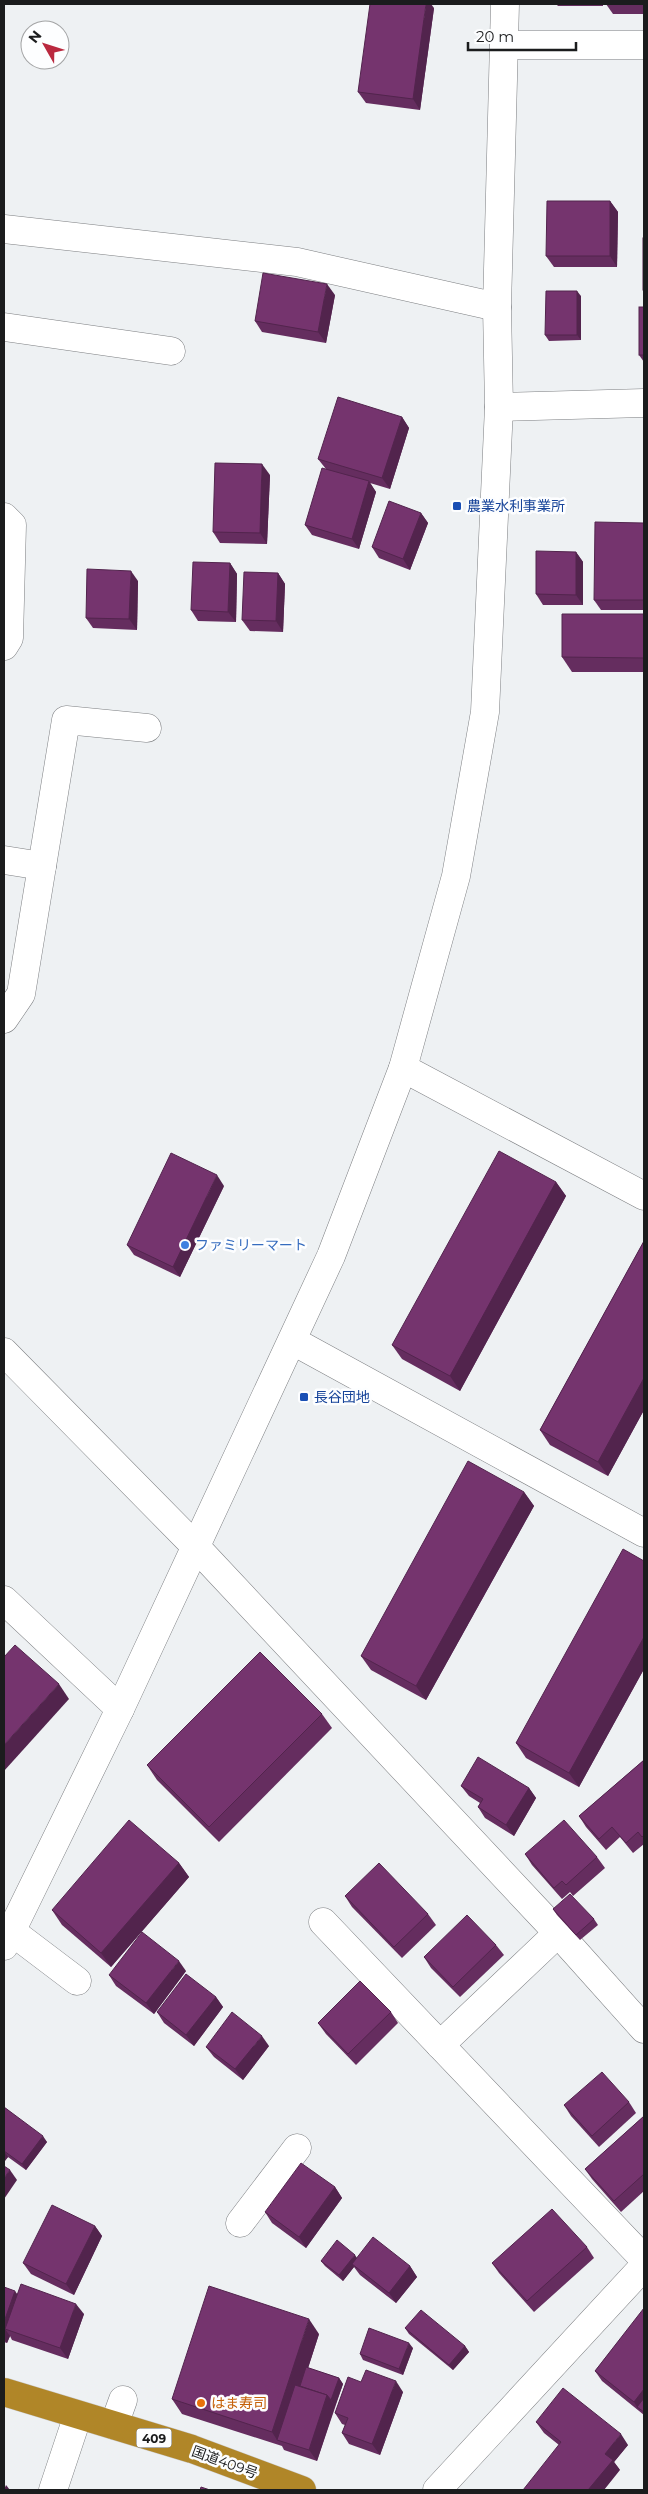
<svg xmlns="http://www.w3.org/2000/svg" width="648" height="2494" viewBox="0 0 648 2494" font-family="Montserrat,'Noto Sans JP',sans-serif">
<style>
.lines{fill:none;stroke-linecap:round;stroke-linejoin:round}
.minor-casing{stroke:#7d7f82;stroke-width:29}
.highway-casing{stroke:#cdcdcd;stroke-width:29}
.minor{stroke:#fff;stroke-width:28}
.highway{stroke:#b08628;stroke-width:28}
.wall{fill:#652d5f}
.shaded-wall{fill:#52244d}
.building{fill:#75346e;stroke:#52244d}
.transit-dot{fill:#1a4fb4;stroke:#fdfeff;stroke-width:2}
.shop-dot{fill:#3f7fe0;stroke:#fdfeff;stroke-width:2}
.food-dot{fill:#e8710a;stroke:#fdfeff;stroke-width:2}
.labels{text-anchor:middle;dominant-baseline:central;stroke-width:5;stroke-linejoin:round;paint-order:stroke}
.shield{fill:#fdfeff;stroke:#5f6061;stroke-width:1}
.shield-label{font-size:12px;font-weight:bold;fill:#1b1c1d}
.transit-label{font-size:14px;fill:#164399;stroke:#fdfeff;text-anchor:start}
.shop-label{font-size:14px;fill:#366cbe;stroke:#fdfeff;text-anchor:start}
.food-label{font-size:14px;fill:#c56008;stroke:#fdfeff;text-anchor:start}
.street-label{font-size:14px;fill:#1b1c1d;stroke:#fdfeff}
</style>
<rect width="100%" height="100%" fill="#eef1f3"/>
<g class="lines">
<g class="minor-casing">
<g id="minor">
<polyline points="504,45 644,45"/>
<polyline points="4,229 297,262 497,307"/>
<polyline points="4,327 171,351"/>
<polyline points="499,407 644,403"/>
<polyline points="4,517 12,525 9,638 4,646"/>
<polyline points="4,860 42,866"/>
<polyline points="4,1019 21,994 66,720 147,728"/>
<polyline points="403,1068 644,1196"/>
<polyline points="293,1341 644,1533"/>
<polyline points="4,1352 196,1547 558,1933 644,2029"/>
<polyline points="4,1600 120,1709"/>
<polyline points="323,1922 644,2259"/>
<polyline points="11,1931 77,1981"/>
<polyline points="4,1946 120,1709 331,1256 403,1068 456,876 485,712 499,407 497,307 505,4"/>
<polyline points="440,2045 558,1933"/>
<polyline points="240,2223 297,2148"/>
<polyline points="114,2425 123,2400"/>
<polyline points="53,2490 78,2415"/>
<polyline points="437,2490 644,2266"/>
</g>
</g>
<g class="highway-casing">
<polyline id="highway" points="4,2392 192,2449 302,2490"/>
</g>
<use href="#minor" class="minor"/>
<use href="#highway" class="highway"/>
</g>
<g class="wall">
<polygon points="556,4 603,4 603,6 558,6"/>
<polygon points="606,4 644,4 644,14 613,14"/>
<polygon points="434,8 420,110 366,103 358,92"/>
<polygon points="610,201 618,212 617,267 554,267 546,256"/>
<polygon points="335,295 326,343 262,332 255,321"/>
<polygon points="581,296 581,340 549,341 545,335"/>
<polygon points="639,355 644,355 644,362"/>
<polygon points="402,417 409,428 390,489 370,483 376,492 359,549 312,535 305,525 326,469 318,459"/>
<polygon points="270,475 267,544 220,543 213,532"/>
<polygon points="421,513 428,523 410,570 379,558 372,547"/>
<polygon points="644,523 644,610 601,610 594,600"/>
<polygon points="576,552 583,562 583,605 543,605 536,594"/>
<polygon points="230,563 237,574 236,622 198,621 191,610"/>
<polygon points="278,573 285,584 283,632 250,631 242,620"/>
<polygon points="138,581 137,630 93,628 86,618"/>
<polygon points="644,614 644,672 572,672 562,657"/>
<polygon points="556,1182 566,1196 460,1391 402,1359 392,1345"/>
<polygon points="224,1186 180,1277 134,1255 127,1245"/>
<polygon points="644,1241 644,1410 608,1476 550,1445 540,1430"/>
<polygon points="524,1492 534,1506 426,1700 371,1670 361,1656"/>
<polygon points="644,1561 644,1669 579,1787 526,1758 516,1743"/>
<polygon points="322,1714 332,1728 219,1842 157,1780 147,1765"/>
<polygon points="644,1760 644,1844 633,1853 620,1837 606,1850 586,1827 579,1816"/>
<polygon points="461,1786 529,1788 536,1798 514,1836 485,1818 478,1807 480,1803 469,1796"/>
<polygon points="525,1854 597,1857 605,1868 573,1896 570,1892 562,1899 532,1865"/>
<polygon points="179,1863 189,1877 111,1967 62,1925 52,1910"/>
<polygon points="345,1896 428,1914 436,1925 402,1958 352,1907"/>
<polygon points="553,1909 594,1919 598,1925 580,1940 557,1915"/>
<polygon points="496,1945 504,1955 460,1997 431,1968 424,1957"/>
<polygon points="186,1971 154,2014 116,1986 109,1975"/>
<polygon points="216,1997 223,2007 194,2046 164,2023 157,2012"/>
<polygon points="391,2012 398,2023 356,2065 326,2034 318,2023"/>
<polygon points="269,2046 243,2080 214,2057 206,2047"/>
<polygon points="629,2102 636,2113 599,2147 571,2116 564,2105"/>
<polygon points="4,2107 47,2142 26,2170 8,2157 4,2162"/>
<polygon points="644,2116 644,2191 621,2212 592,2179 585,2169"/>
<polygon points="335,2187 342,2198 306,2248 272,2223 265,2212"/>
<polygon points="95,2226 102,2236 74,2295 31,2274 23,2263"/>
<polygon points="587,2247 594,2258 534,2312 499,2273 492,2263"/>
<polygon points="357,2258 410,2266 417,2277 396,2303 360,2275 354,2267 343,2281 325,2266 321,2261"/>
<polygon points="4,2287 17,2294 84,2314 68,2359 12,2340 10,2336 7,2343 4,2342"/>
<polygon points="644,2309 644,2415 602,2381 595,2371"/>
<polygon points="405,2328 465,2346 469,2352 453,2370 409,2334"/>
<polygon points="319,2334 308,2368 339,2378 343,2384 317,2461 284,2450 282,2446 182,2414 172,2399"/>
<polygon points="413,2348 403,2375 363,2360 360,2354"/>
<polygon points="361,2382 403,2392 380,2455 349,2444 342,2433 345,2425 342,2424 335,2413"/>
<polygon points="536,2422 628,2445 614,2462 620,2470 559,2445 544,2433"/>
</g>
<g class="shaded-wall">
<polygon points="426,4 431,4 434,8 420,110 413,99"/>
<polygon points="610,201 618,212 617,267 610,256"/>
<polygon points="327,284 335,295 326,343 318,332"/>
<polygon points="577,291 581,296 581,340 577,335"/>
<polygon points="402,417 409,428 390,489 382,478"/>
<polygon points="262,464 270,475 267,544 260,533"/>
<polygon points="369,481 376,492 359,549 352,539"/>
<polygon points="421,513 428,523 410,570 403,559"/>
<polygon points="576,552 583,562 583,605 576,595"/>
<polygon points="230,563 237,574 236,622 228,612"/>
<polygon points="131,571 138,581 137,630 129,619"/>
<polygon points="278,573 285,584 283,632 276,621"/>
<polygon points="217,1175 224,1186 180,1277 173,1267"/>
<polygon points="556,1182 566,1196 460,1391 450,1376"/>
<polygon points="644,1378 644,1410 608,1476 598,1462"/>
<polygon points="524,1492 534,1506 426,1700 416,1686"/>
<polygon points="644,1637 644,1669 579,1787 569,1773"/>
<polygon points="59,1684 69,1699 4,1771 4,1745"/>
<polygon points="529,1788 536,1798 514,1836 506,1825"/>
<polygon points="179,1863 189,1877 111,1967 101,1953"/>
<polygon points="179,1961 186,1971 154,2014 146,2003"/>
<polygon points="216,1997 223,2007 194,2046 186,2035"/>
<polygon points="262,2036 269,2046 243,2080 235,2069"/>
<polygon points="43,2136 47,2142 26,2170 22,2164"/>
<polygon points="4,2151 8,2157 4,2162"/>
<polygon points="10,2170 17,2180 4,2199 4,2178"/>
<polygon points="335,2187 342,2198 306,2248 299,2237"/>
<polygon points="95,2226 102,2236 74,2295 66,2284"/>
<polygon points="355,2255 359,2261 352,2264 354,2267 343,2281 339,2275"/>
<polygon points="410,2266 417,2277 396,2303 389,2293"/>
<polygon points="15,2291 22,2301 5,2329 10,2336 7,2343 4,2338 4,2322"/>
<polygon points="76,2304 84,2314 68,2359 60,2348"/>
<polygon points="309,2319 319,2334 301,2390 277,2440 272,2432"/>
<polygon points="409,2343 413,2348 403,2375 399,2369"/>
<polygon points="465,2346 469,2352 453,2370 449,2365"/>
<polygon points="339,2378 343,2384 335,2406 331,2400"/>
<polygon points="396,2381 403,2392 380,2455 372,2444"/>
<polygon points="644,2389 644,2409 637,2407 634,2402"/>
<polygon points="327,2395 335,2406 317,2461 309,2450"/>
<polygon points="621,2434 628,2445 614,2462 620,2470 604,2490 588,2490 605,2454"/>
<polygon points="6,2485 10,2490 4,2490"/>
</g>
<g class="building">
<polygon points="370,4 426,4 413,99 358,92"/>
<polygon points="547,201 610,201 610,256 546,256"/>
<rect x="643" y="238" width="1" height="52"/>
<polygon points="263,273 327,284 318,332 255,321"/>
<polygon points="546,291 577,291 577,335 545,335"/>
<rect x="639" y="307" width="5" height="48"/>
<polygon points="338,397 402,417 382,478 318,459"/>
<polygon points="215,463 262,464 260,533 213,532"/>
<polygon points="322,468 369,481 352,539 305,525"/>
<polygon points="389,501 421,513 403,559 372,547"/>
<polygon points="595,522 644,523 644,600 594,600"/>
<polygon points="536,551 576,552 576,595 536,594"/>
<polygon points="193,562 230,563 228,612 191,610"/>
<polygon points="87,569 131,571 129,619 86,618"/>
<polygon points="244,572 278,573 276,621 242,620"/>
<polygon points="562,614 644,614 644,658 562,657"/>
<polygon points="499,1151 556,1182 450,1376 392,1345"/>
<polygon points="171,1153 217,1175 173,1267 127,1245"/>
<polygon points="644,1241 644,1378 598,1462 540,1430"/>
<polygon points="468,1461 524,1492 416,1686 361,1656"/>
<polygon points="623,1549 644,1561 644,1637 569,1773 516,1743"/>
<polygon points="15,1645 59,1684 4,1745 4,1657"/>
<polygon points="260,1652 322,1714 209,1827 147,1765"/>
<polygon points="478,1757 529,1788 506,1825 478,1807 483,1799 461,1786"/>
<polygon points="644,1760 644,1835 642,1837 638,1832 626,1843 612,1827 599,1839 579,1816"/>
<polygon points="129,1820 179,1863 101,1953 52,1910"/>
<polygon points="564,1820 597,1857 566,1885 562,1881 554,1888 525,1854"/>
<polygon points="379,1863 428,1914 394,1947 345,1896"/>
<polygon points="570,1894 594,1919 576,1935 553,1909"/>
<polygon points="467,1915 496,1945 453,1987 424,1957"/>
<polygon points="142,1932 179,1961 146,2003 109,1975"/>
<polygon points="186,1974 216,1997 186,2035 157,2012"/>
<polygon points="360,1981 391,2012 348,2054 318,2023"/>
<polygon points="232,2012 262,2036 235,2069 206,2047"/>
<polygon points="602,2072 629,2102 592,2136 564,2105"/>
<polygon points="4,2107 43,2136 22,2164 4,2151"/>
<polygon points="644,2116 644,2174 614,2201 585,2169"/>
<polygon points="301,2163 335,2187 299,2237 265,2212"/>
<polygon points="4,2166 10,2170 4,2178"/>
<polygon points="52,2205 95,2226 66,2284 23,2263"/>
<polygon points="552,2209 587,2247 527,2301 492,2263"/>
<polygon points="373,2237 410,2266 389,2293 352,2264"/>
<polygon points="337,2240 355,2255 339,2275 321,2261"/>
<polygon points="21,2284 76,2304 60,2348 5,2329"/>
<polygon points="209,2286 309,2319 272,2432 172,2399"/>
<polygon points="4,2287 15,2291 4,2322"/>
<polygon points="644,2308 644,2389 634,2402 595,2371"/>
<polygon points="421,2310 465,2346 449,2365 405,2328"/>
<polygon points="369,2328 409,2343 399,2369 360,2354"/>
<polygon points="306,2367 339,2378 331,2400 327,2395 300,2386"/>
<polygon points="366,2370 396,2381 372,2444 342,2433 348,2418 335,2413 348,2377 361,2382"/>
<polygon points="295,2385 327,2395 309,2450 277,2440"/>
<polygon points="563,2388 621,2434 605,2454 613,2460 588,2490 523,2490 561,2442 536,2422"/>
<polygon points="644,2398 644,2412 637,2407"/>
<polygon points="201,2487 210,2490 200,2490"/>
</g>
<g class="transit-dot">
<rect x="452" y="501" width="10" height="10" rx="2.5"/>
<rect x="299" y="1392" width="10" height="10" rx="2.5"/>
</g>
<circle class="shop-dot" cx="185" cy="1245" r="5"/>
<circle class="food-dot" cx="201" cy="2403" r="5"/>
<g class="labels">
<rect class="shield" x="136.5" y="2428.5" width="35" height="19" rx="4"/>
<g class="shield-label">
<text x="154" y="2438">409</text>
</g>
<g class="transit-label">
<text x="467" y="506">農業水利事業所</text>
<text x="314" y="1397">長谷団地</text>
</g>
<g class="shop-label">
<text x="195" y="1245">ファミリーマート</text>
</g>
<g class="food-label">
<text x="211" y="2403">はま寿司</text>
</g>
<g class="street-label">
<text transform="translate(225 2462) rotate(20)">国道409号</text>
</g>
</g>
<rect width="648" height="2494" fill="none" stroke="#1b1c1d" stroke-width="10"/>
<g transform="translate(45 45) rotate(309)"><circle r="24" fill="#fdfeff" stroke="#a3a4a5"/>
<path d="M0-4L9 19L0 12L-9 19Z" fill="#ba293f"/>
<text y="-8" font-size="14" font-weight="bold" text-anchor="middle" fill="#1b1c1d">N</text>
</g>
<path d="M468 42v8h108v-8" fill="none" stroke="#1b1c1d" stroke-width="2.5"/>
<text x="476" y="42" font-size="15" fill="#1b1c1d" stroke="#fdfeff" stroke-width="4" paint-order="stroke">20 m</text>
</svg>
